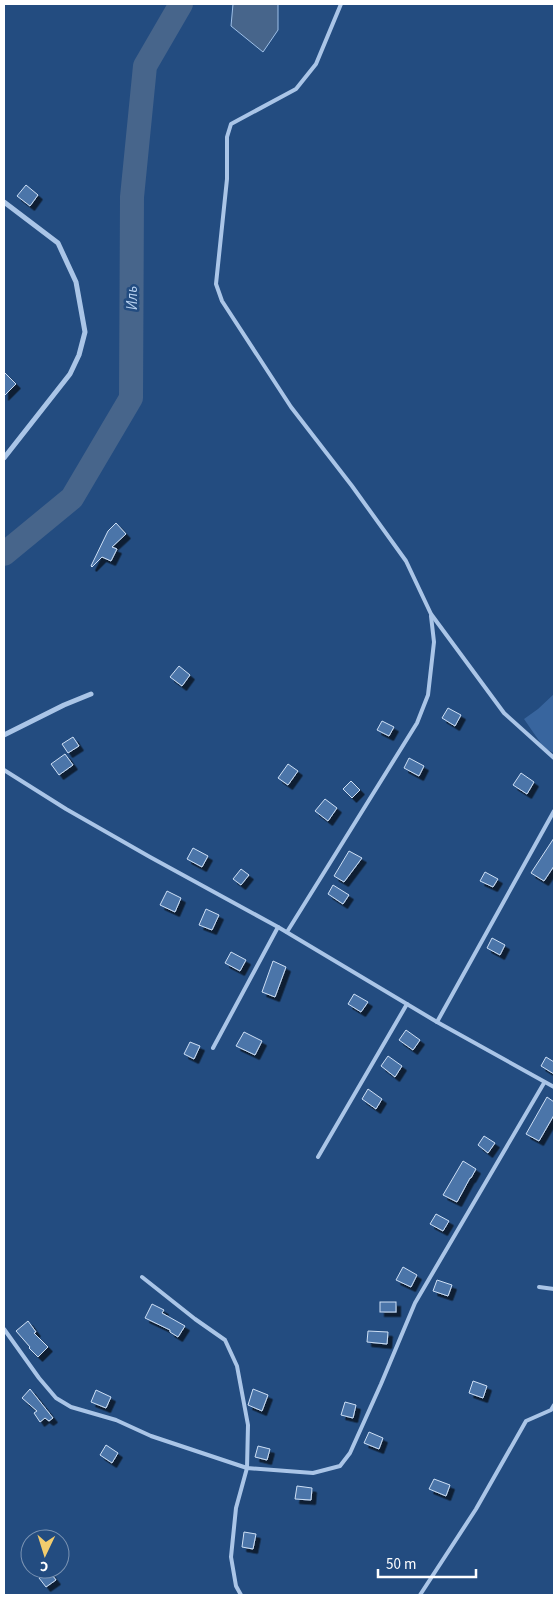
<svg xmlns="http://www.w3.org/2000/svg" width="558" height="1599" viewBox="0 0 558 1599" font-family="'Source Sans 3',sans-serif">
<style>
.green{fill:#38659e}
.water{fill:#47658b;stroke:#9ec0e8}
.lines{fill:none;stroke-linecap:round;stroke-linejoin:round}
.river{stroke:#47658b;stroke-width:24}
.building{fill:#4c75a9;stroke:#cddff5;filter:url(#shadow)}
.lane{stroke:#aac5e7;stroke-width:4}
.street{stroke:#aac5e7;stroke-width:5}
.labels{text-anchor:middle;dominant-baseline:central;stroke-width:5;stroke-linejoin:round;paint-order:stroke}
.water-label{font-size:15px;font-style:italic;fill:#b5cfee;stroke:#234c80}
</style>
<defs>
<filter id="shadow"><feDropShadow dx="4.5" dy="4.5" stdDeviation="0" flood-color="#0009"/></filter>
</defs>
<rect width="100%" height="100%" fill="#234c80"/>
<polygon class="green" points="554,694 554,753 544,748 524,719 538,709"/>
<polygon class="water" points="233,4 278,4 278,30 263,52 231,26"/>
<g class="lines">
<polyline class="river" points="4,554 72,498 131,398 132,197 145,66 181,4"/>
</g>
<g class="building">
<polygon points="26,185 38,195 30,206 17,196"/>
<polygon points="4,372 16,384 4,396"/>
<polygon points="116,523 126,534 112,547 117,549 111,561 102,557 92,567 91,566 108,531"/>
<polygon points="179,666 190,675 182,686 170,677"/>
<polygon points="448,708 461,715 455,726 442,718"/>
<polygon points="382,721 394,727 389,736 377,730"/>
<polygon points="73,737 79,746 68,753 62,744"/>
<polygon points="65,754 73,765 59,775 51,764"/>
<polygon points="409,758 424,766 419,776 404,768"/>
<polygon points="288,764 298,771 288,785 278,778"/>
<polygon points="521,773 534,782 527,794 513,785"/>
<polygon points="351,781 360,790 352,798 343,789"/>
<polygon points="325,799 337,808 328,821 315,811"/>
<polygon points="554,838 554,866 544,881 531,873"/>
<polygon points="193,848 208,856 202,867 187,859"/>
<polygon points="349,851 362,858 344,882 334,876"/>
<polygon points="241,869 249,875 241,885 233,879"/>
<polygon points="485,872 498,879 493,887 480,881"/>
<polygon points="333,885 349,895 343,904 328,894"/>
<polygon points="167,891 181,898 175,912 160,905"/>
<polygon points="206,909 219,915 212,930 199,925"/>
<polygon points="492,938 505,945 500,955 487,948"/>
<polygon points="231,952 246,960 240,971 225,963"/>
<polygon points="273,961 286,967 275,997 262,992"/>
<polygon points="354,994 368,1002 361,1012 348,1004"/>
<polygon points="406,1030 420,1040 413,1050 399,1040"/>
<polygon points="244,1032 262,1041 255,1055 236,1046"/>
<polygon points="190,1042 200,1046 194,1059 184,1054"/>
<polygon points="388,1056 402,1066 395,1077 381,1066"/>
<polygon points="546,1057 554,1062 554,1074 541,1066"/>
<polygon points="368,1089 382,1099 376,1109 362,1099"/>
<polygon points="547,1097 554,1102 554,1115 539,1141 526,1134"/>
<polygon points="484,1136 495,1143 488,1153 478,1145"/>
<polygon points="463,1161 476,1169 471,1178 470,1178 457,1202 443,1195"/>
<polygon points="436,1214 449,1221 443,1231 430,1224"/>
<polygon points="403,1267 417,1275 411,1287 396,1280"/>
<polygon points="437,1280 452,1285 448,1296 433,1291"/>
<rect x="380" y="1302" width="16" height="10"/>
<polygon points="152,1304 164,1310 162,1313 185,1326 178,1337 170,1332 170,1330 145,1318"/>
<polygon points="28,1321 36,1332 34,1333 48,1347 38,1357 29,1348 30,1347 16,1331"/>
<polygon points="368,1331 388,1332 387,1344 367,1342"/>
<polygon points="473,1381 487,1386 483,1398 469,1393"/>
<polygon points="30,1389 53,1418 49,1421 45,1418 40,1422 34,1413 37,1411 22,1398"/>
<polygon points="253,1389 268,1395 262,1411 248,1405"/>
<polygon points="96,1390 111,1397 106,1408 91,1402"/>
<polygon points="345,1402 356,1405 353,1418 341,1415"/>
<polygon points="369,1432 383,1438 379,1449 364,1443"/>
<polygon points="106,1445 118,1453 112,1463 100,1455"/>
<polygon points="258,1446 270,1449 267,1460 255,1457"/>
<polygon points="434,1479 450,1485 446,1496 429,1489"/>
<polygon points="297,1486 312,1488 311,1500 295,1499"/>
<polygon points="244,1532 256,1534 253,1549 242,1547"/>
<polygon points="49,1571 56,1580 46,1587 39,1578"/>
</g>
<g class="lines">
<g class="lane">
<polyline points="341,4 316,64 296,89 231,124 227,137 227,179 216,284 222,301 291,407 352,486 406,561 431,614 504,713 554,758"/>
<polyline points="4,770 66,809 150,857 278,927 437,1022 554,1087"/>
<polyline points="287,932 417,723 428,695 434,642 431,616"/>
<polyline points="437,1022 554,811"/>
<polyline points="213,1048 278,927"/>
<polyline points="318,1157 407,1004"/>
<polyline points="142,1277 195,1319 225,1340 237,1366 248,1425 247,1468 236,1508 231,1557 236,1586 241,1595"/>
<polyline points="539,1287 554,1289"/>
<polyline points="4,1329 39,1378 56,1398 71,1407 116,1420 151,1436 247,1468 313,1473 340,1466 350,1453 381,1384 415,1303 544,1083"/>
<polyline points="420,1595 476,1509 526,1421 551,1410 554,1405"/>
</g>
<g class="street">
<polyline points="4,202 58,243 76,282 85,332 79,355 70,374 4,458"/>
<polyline points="4,735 64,705 91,694"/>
</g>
</g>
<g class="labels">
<g class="water-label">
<text transform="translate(132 298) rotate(-90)">Иль</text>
</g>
</g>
<rect width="558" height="1599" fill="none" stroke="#ffffff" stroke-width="10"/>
<g transform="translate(45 1554) rotate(184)"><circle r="24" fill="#234c80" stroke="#7b94b3"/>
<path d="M0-4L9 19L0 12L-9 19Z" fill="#f2cc6d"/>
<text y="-8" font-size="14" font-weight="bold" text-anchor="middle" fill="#ffffff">С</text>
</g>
<path d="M378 1569v8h98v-8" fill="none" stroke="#ffffff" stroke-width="2.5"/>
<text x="386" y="1569" font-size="15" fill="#ffffff" stroke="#234c80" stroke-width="4" paint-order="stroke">50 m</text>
</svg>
